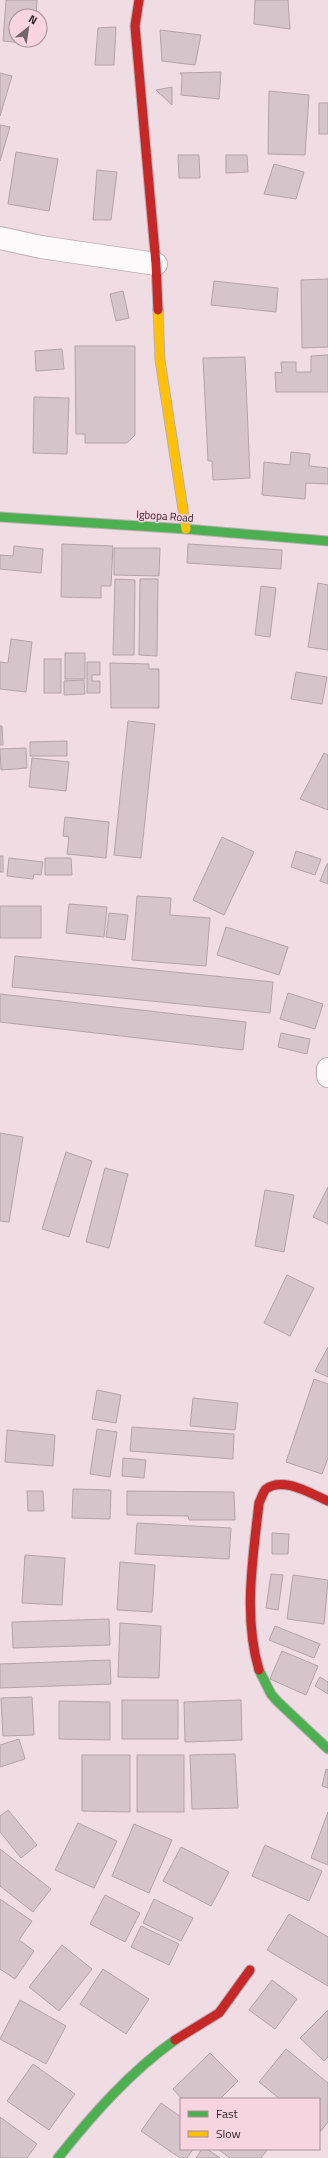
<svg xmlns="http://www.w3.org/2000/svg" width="328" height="2158" viewBox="0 0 328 2158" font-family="'Titillium Web',sans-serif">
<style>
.building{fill:#d5c5cb;stroke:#b3a3a9}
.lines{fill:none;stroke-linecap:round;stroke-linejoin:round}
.street-casing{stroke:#beaeb4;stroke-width:24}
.fast-casing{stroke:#beaeb4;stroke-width:11}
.slow-casing{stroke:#beaeb4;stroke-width:11}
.jam-casing{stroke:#beaeb4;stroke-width:11}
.street{stroke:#fdfafb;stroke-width:22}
.fast{stroke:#4caf50;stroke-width:9}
.slow{stroke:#ffc107;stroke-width:9}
.jam{stroke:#c62828;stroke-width:9}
.labels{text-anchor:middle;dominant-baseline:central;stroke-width:3;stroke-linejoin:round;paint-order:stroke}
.street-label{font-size:11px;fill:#312429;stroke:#f8d4e1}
</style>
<rect width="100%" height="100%" fill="#f0dce3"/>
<g class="building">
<polygon points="6,0 37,0 36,16 16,16 16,40 33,40 33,44 3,41"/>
<polygon points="255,0 288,0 290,29 254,24"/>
<polygon points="116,27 114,65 95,65 98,28"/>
<polygon points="160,30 201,35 195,65 162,61"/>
<polygon points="221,72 219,99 181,95 182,76 180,73"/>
<polygon points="0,73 12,76 0,116"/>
<polygon points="172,87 172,105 156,90"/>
<polygon points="269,91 309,95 305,155 268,154"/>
<rect x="319" y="103" width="9" height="31"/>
<polygon points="0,125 10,127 0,161"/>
<polygon points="16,152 58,159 49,211 8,204"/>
<polygon points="178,155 199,155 200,178 179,178"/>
<polygon points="226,155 247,155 248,172 226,173"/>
<polygon points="274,164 304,172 296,199 264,194"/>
<polygon points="97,170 117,172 111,220 93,220"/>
<polygon points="328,279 328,347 302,348 301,280"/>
<polygon points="214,281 278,288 276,312 211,305"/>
<polygon points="123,291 129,318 116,321 110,294"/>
<polygon points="75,346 135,346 135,435 127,443 85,443 85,434 76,434"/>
<polygon points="62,349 64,369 36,371 35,351"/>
<polygon points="328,355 328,392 276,392 275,372 282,373 281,362 296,362 296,372 311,372 311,356"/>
<polygon points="245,357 250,478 213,480 212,461 208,461 203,358"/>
<polygon points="34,397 69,398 67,454 33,453"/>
<polygon points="291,452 310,454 309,466 328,468 328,484 306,483 305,499 262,495 264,462 290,465"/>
<polygon points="62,544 113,546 111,586 101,586 101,598 61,597"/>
<polygon points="188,544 282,550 281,569 187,563"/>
<polygon points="14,546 43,549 41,573 0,569 0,555 13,556"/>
<polygon points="114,548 160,548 159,576 114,575"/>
<polygon points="115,579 135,580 134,655 113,655"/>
<polygon points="140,579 158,579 157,656 139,655"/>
<polygon points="318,583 328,585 328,650 308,647"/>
<polygon points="261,586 276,588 270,637 255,635"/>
<polygon points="11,639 32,642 26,692 0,689 0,662 8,663"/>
<rect x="65" y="653" width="20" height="26"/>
<rect x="44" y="659" width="17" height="34"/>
<polygon points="87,662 100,662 100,675 92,675 92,681 100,681 100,693 87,693"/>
<polygon points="110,663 149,664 149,669 159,669 159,708 111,708"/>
<polygon points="296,672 327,677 322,704 291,699"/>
<polygon points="84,680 85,694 64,695 64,681"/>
<polygon points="128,721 155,724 141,858 114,855"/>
<polygon points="0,726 2,726 3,745 0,745"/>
<polygon points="67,741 67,756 30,756 30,742"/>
<polygon points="26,748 27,768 1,770 0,749"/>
<polygon points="324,753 328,755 328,810 300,799"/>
<polygon points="32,758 69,762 66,791 29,787"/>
<polygon points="65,817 109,822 106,858 67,854 69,837 63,836"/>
<polygon points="222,837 254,852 224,915 193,900"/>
<polygon points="296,851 321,859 315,875 291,867"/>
<rect x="0" y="856" width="3" height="16"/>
<polygon points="9,858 43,862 41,875 34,874 33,879 7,876"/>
<polygon points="45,858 71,858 72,875 45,875"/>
<polygon points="327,864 328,864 328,884 320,881"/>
<polygon points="137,896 171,898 170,915 210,918 206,966 132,960"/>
<polygon points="69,904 107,907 104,937 66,933"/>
<rect x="0" y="906" width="41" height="32"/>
<polygon points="109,913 128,915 125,940 106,937"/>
<polygon points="226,927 288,947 279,975 217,955"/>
<polygon points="15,956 273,982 270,1013 12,987"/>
<polygon points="288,993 323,1004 315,1029 280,1019"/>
<polygon points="0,994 246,1022 243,1050 0,1022"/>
<polygon points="281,1033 310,1039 307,1054 278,1047"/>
<polygon points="0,1133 23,1137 9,1222 0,1221"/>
<polygon points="66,1152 92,1161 69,1237 42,1229"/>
<polygon points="105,1168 128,1174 109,1248 86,1242"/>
<polygon points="328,1187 328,1224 313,1217"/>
<polygon points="265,1190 294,1195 284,1252 255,1246"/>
<polygon points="287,1275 314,1288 290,1336 264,1323"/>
<polygon points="328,1347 328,1377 315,1371"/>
<polygon points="314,1379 328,1384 328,1458 322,1474 286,1462"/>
<polygon points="97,1390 121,1395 116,1423 92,1419"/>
<polygon points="193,1398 238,1403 235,1430 190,1426"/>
<polygon points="132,1427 234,1434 233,1459 130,1451"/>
<polygon points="97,1429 117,1432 110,1477 90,1474"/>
<polygon points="7,1430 55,1435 53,1466 5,1462"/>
<polygon points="123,1458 146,1460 144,1478 122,1476"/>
<polygon points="73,1489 111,1490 110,1519 72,1518"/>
<polygon points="27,1491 43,1491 44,1511 28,1511"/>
<polygon points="127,1491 234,1492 235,1520 189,1520 188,1516 127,1515"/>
<polygon points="137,1523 231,1528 229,1559 135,1554"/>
<polygon points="272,1533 289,1534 288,1554 272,1554"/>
<polygon points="25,1555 65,1558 62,1605 22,1603"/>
<polygon points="120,1562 155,1565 152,1612 117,1610"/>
<polygon points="271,1574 283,1575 278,1610 266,1608"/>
<polygon points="293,1575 328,1580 324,1624 287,1619"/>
<polygon points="109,1619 110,1645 13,1648 12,1622"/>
<polygon points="120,1623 161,1626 159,1678 118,1677"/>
<polygon points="275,1626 320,1644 314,1658 269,1640"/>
<polygon points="282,1651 318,1666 306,1695 270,1679"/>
<polygon points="110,1660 111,1684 0,1688 0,1664"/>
<polygon points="320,1677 328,1682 328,1694 315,1686"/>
<polygon points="32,1697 34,1735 3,1736 1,1698"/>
<rect x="122" y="1700" width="56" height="39"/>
<polygon points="241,1700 242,1740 185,1742 184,1702"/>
<polygon points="59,1701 110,1702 110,1740 59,1739"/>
<polygon points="19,1739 25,1759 0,1767 0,1745"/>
<polygon points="235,1754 238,1808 192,1809 190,1755"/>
<polygon points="82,1755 130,1755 130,1812 82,1811"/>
<rect x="137" y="1755" width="47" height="57"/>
<polygon points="326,1769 328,1770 328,1788 322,1786"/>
<polygon points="8,1810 37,1845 21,1858 0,1832 0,1816"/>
<polygon points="328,1812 328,1865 311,1858"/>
<polygon points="78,1823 117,1841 94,1888 55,1870"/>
<polygon points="134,1824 172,1840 149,1893 112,1876"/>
<polygon points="265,1845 322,1871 309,1901 252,1876"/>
<polygon points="181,1847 229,1872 211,1906 163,1881"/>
<polygon points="0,1849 51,1889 33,1912 0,1886"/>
<polygon points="105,1895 140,1913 125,1942 90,1924"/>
<polygon points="0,1899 32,1921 19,1940 34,1951 15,1979 0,1969"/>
<polygon points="154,1899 193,1918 181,1941 143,1923"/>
<polygon points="289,1914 328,1937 328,1986 267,1950"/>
<polygon points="141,1926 179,1944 169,1965 131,1947"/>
<polygon points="62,1945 92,1969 59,2011 29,1987"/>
<polygon points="103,1969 149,1999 126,2034 80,2004"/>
<polygon points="272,1980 297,1999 275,2029 249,2010"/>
<polygon points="20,2000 66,2026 46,2064 0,2039"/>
<polygon points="328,2010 328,2057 324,2061 300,2038"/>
<polygon points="286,2049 328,2083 328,2122 320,2132 319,2099 280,2099 259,2082"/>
<polygon points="210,2053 238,2081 220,2099 182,2099 173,2089"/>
<polygon points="33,2064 75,2094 49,2130 7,2101"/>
<polygon points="161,2103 181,2117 181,2149 193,2149 187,2158 180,2158 141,2131"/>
<polygon points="0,2117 37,2144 27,2158 0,2158"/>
<polygon points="202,2149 207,2149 220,2158 196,2158"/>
<polygon points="218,2149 268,2149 261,2158 230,2158"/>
</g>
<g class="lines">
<g class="street-casing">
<g id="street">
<polyline points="0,238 41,247 156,264"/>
<polyline points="328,1069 328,1076"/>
</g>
</g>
<g class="fast-casing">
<g id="fast">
<polyline points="0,517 186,529 328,541"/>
<polyline points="259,1670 271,1694 277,1701 328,1749"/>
<path d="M58,2158C92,2115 130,2072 175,2040"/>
</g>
</g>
<g class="slow-casing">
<polyline id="slow" points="158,310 160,360 186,529"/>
</g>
<g class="jam-casing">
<g id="jam">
<polyline points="139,0 135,26 156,264 158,310"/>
<path d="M259,1670C243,1616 253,1558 259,1503C261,1499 263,1492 266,1489C283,1476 311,1494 328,1501"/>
<polyline points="175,2040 219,2013 250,1970"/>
</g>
</g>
<use href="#street" class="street"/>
<use href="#fast" class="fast"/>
<use href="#slow" class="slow"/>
<use href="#jam" class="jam"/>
</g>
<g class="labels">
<g class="street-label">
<text transform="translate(165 516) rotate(4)">Igbopa Road</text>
</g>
</g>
<rect x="180" y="2098" width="140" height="52" fill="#f8d4e1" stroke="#a88e97"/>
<rect x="188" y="2111" width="20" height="6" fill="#4caf50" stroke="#a88e97"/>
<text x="216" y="2118" font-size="12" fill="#312429">Fast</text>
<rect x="188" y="2131" width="20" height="6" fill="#ffc107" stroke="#a88e97"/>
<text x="216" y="2138" font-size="12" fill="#312429">Slow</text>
<g transform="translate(28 28) rotate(30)"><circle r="19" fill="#f8d4e1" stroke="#a88e97"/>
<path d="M0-3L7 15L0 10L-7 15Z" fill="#74646a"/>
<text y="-6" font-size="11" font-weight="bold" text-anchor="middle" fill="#312429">N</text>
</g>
</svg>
